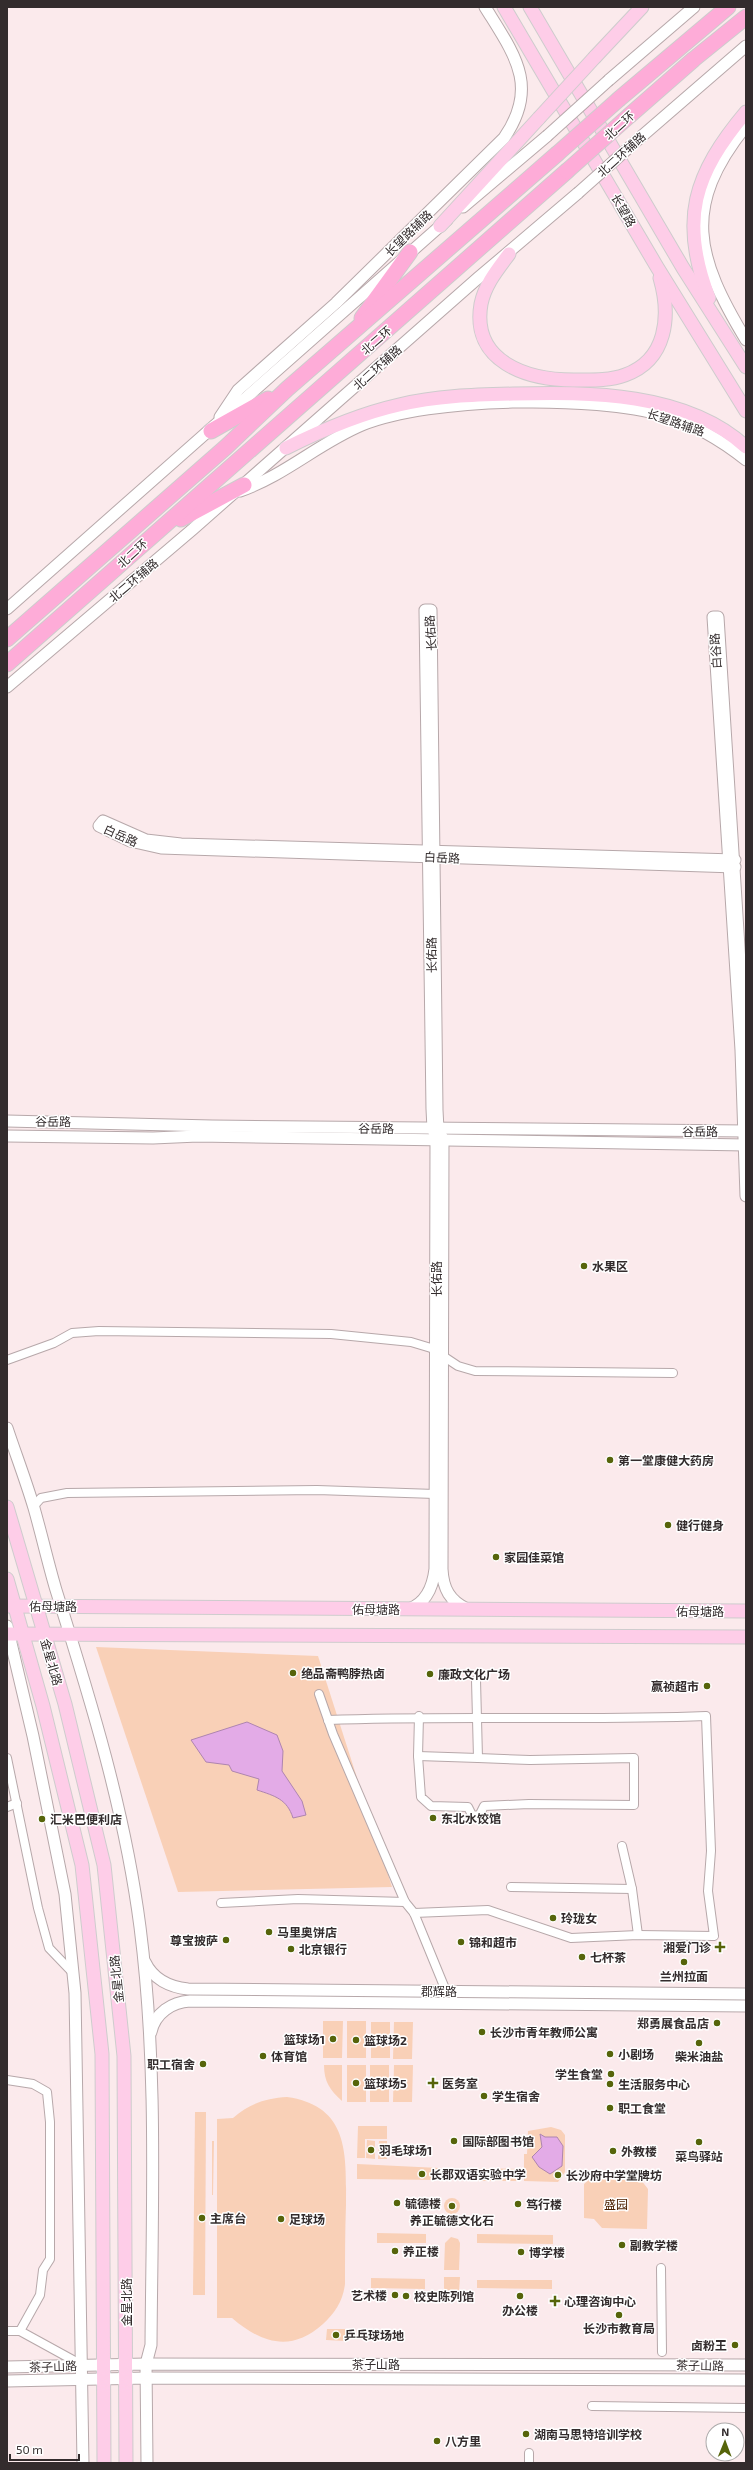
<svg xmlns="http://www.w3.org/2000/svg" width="753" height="2470" viewBox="0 0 753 2470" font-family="'Exo 2','Noto Sans SC',sans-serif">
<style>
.green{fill:#f9d0b7}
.water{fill:#e3abe7;stroke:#ae85af}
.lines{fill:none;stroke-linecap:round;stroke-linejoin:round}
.street-casing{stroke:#b7a8aa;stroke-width:10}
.secondary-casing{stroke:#b7a8aa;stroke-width:13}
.primary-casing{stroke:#cecccd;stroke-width:15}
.highway-casing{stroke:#cecccd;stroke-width:17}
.street{stroke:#fff;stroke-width:8}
.secondary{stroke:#fff;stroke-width:11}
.primary{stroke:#fecde8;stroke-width:13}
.highway{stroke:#feacd8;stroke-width:15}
.secondary-bridge-casing{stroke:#b7a8aa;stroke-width:13;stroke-linecap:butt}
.primary-bridge-casing{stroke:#cecccd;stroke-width:15;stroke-linecap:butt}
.highway-bridge-casing{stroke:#cecccd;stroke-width:17;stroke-linecap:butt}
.secondary-bridge{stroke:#fff;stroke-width:11}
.primary-bridge{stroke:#fecde8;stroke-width:13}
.highway-bridge{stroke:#feacd8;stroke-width:15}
.poi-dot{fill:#56640a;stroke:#fff;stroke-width:1.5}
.labels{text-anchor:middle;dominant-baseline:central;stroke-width:3;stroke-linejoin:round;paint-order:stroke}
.street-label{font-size:12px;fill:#332c2d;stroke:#fff}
.poi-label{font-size:12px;font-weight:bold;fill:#332c2d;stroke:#fff;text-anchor:start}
.park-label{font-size:12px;fill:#4c2000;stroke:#fff}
</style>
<rect width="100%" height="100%" fill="#fbeaec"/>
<g class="green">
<polygon points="96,1647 318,1656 392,1887 178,1892"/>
<polygon points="323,2021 343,2021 342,2058 323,2058"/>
<rect x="347" y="2021" width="19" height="37"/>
<rect x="371" y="2022" width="19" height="36"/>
<polygon points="394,2022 413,2022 412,2059 393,2059"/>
<path d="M324,2065H342V2101C330,2090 324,2082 324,2065Z"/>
<rect x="347" y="2065" width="19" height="37"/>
<rect x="370" y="2065" width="19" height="37"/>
<polygon points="394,2065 413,2065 412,2102 393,2102"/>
<path d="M287,2097C350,2106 346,2155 346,2205C345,2231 345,2258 345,2284C343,2301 335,2313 323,2324C291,2353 261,2343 232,2318H217V2119L233,2118C249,2104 266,2098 287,2097Z"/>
<polygon points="195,2112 206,2112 205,2295 193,2295"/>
<polygon points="358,2126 387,2126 387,2139 365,2139 365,2158 357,2158"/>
<polygon points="551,2127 561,2130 565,2135 565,2172 558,2182 524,2181 524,2154 527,2154 528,2131"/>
<polygon points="367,2140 375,2141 375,2159 366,2158"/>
<polygon points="212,2141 214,2141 213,2195 212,2195"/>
<polygon points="379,2141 387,2141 387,2159 378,2159"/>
<polygon points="357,2164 439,2168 438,2180 357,2179"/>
<polygon points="468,2168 521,2169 521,2181 468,2181"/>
<polygon points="590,2179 641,2180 648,2189 647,2229 602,2228 594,2219 584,2218 584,2184"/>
<circle cx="452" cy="2206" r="8"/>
<polygon points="377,2233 426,2234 426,2243 377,2243"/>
<polygon points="477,2234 553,2235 553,2244 477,2243"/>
<polygon points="451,2237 458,2239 460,2243 459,2270 444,2270 445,2243"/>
<polygon points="444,2277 460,2277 459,2292 452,2294 444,2291"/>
<polygon points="371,2278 425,2279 425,2289 371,2288"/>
<polygon points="477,2280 552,2280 552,2289 477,2288"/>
<polygon points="327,2329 345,2329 345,2341 326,2340"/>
</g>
<g class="water">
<path d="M247,1722L277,1735L283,1751L282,1771L302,1801L306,1815L293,1818C287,1799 275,1796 257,1790L259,1779L232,1771L229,1765L206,1762L191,1740Z"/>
<polygon points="540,2134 545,2137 557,2137 563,2146 562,2166 550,2174 539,2167 532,2157 542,2147"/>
</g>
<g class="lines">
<g class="street-casing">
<g id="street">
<polyline points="7,1360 54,1343 72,1333 99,1331 331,1334 411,1342 431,1348 458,1366 475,1371 673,1373"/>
<polyline points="33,1507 41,1498 67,1493 317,1490 435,1494"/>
<polyline points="319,1694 333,1734 405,1902 414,1913 446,1991"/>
<polyline points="419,1716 418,1756 421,1797 431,1806 468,1807 472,1815 479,1816 484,1806 529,1804 634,1805 634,1758 530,1760 478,1758 476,1680"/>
<path d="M328,1720C454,1715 580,1721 706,1716L711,1851L708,1891L714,1936L638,1935L571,1938L488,1910L414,1913"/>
<polyline points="418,1756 478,1758"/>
<polyline points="7,1758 38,1908 49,1948 73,1973"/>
<polyline points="7,1807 17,1803"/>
<polyline points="511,1887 632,1889 622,1846"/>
<polyline points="632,1889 638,1935"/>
<polyline points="221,1903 298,1899 405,1902"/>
<polyline points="7,2080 33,2084 47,2092 50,2122 50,2259 43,2270 40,2295 20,2331 7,2331"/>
<polyline points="661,2268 662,2352"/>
<polyline points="20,2331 82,2365"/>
<polyline points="592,2406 746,2408"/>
<polyline points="529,2463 529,2453"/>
</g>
</g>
<g class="secondary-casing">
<g id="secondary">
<polyline points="609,80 694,7"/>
<path d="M746,126C681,207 696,257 746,340"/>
<polyline points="642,136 746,46"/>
<polyline points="463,207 547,136"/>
<path d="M220,417L238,390L336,303L504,138C540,86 514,54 485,7"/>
<path d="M240,491C284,476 319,443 362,425C430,397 594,395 665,416C696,425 721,440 746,460"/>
<polyline points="7,609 447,220"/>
<polyline points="7,687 193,529 478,278 578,193"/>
<polyline points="735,860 181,844 146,840 103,821 99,826 130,841 161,848 735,867"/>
<polyline points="746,1057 718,617 713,617 741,1050 746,1196"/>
<polyline points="7,1121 212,1126 746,1131"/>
<polyline points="7,1136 153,1138 198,1136 746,1145"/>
<path d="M7,1428C16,1455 26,1481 34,1508C42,1536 48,1563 56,1590C91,1701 125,1811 140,1927C158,2066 152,2206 151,2345L146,2364L147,2463"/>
<path d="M409,1609C426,1603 433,1586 435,1569L436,1139L433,1129L432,1109L425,610H431L437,1110L438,1129L443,1139L442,1569C443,1589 450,1601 467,1609"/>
<polyline points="7,1626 33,1736 65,1894 75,1993 83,2463"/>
<path d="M145,1962C153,1979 170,1987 188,1989L746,1994"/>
<path d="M151,2032C155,2013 172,2002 190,2001L746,2006"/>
<polyline points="7,2367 146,2364 746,2365"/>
<polyline points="7,2381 147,2378 746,2380"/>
</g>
</g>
<g class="primary-casing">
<g id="primary">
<polyline points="504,7 657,267 746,411"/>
<polyline points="530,7 683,268 746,367"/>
<polyline points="595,57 642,7"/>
<polyline points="440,226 539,118"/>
<path d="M509,254C498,269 485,284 481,304C471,362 527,380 574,380C590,380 609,381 625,375C667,360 671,316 660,278"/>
<path d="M709,298C679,220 694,174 746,112"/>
<path d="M286,448C322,430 359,414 399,405C436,396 474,395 513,394C589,392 686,392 746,447"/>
<polyline points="7,1507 65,1704 104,1865 124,2056 126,2463"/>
<polyline points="7,1579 43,1706 82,1865 102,2054 104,2463"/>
<polyline points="7,1606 746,1611"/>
<polyline points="7,1634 746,1637"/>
</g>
</g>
<g class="highway-casing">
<g id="highway">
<polyline points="619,99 728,7"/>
<polyline points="630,115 694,59 746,17"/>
<polyline points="362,318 410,252"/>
<polyline points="211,431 268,399"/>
<polyline points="181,519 244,485"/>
<polyline points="7,639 226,447 287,389 557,154"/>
<polyline points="7,664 567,171"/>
</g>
</g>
<use href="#street" class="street"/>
<use href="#secondary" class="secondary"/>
<use href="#primary" class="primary"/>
<use href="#highway" class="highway"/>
<g class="secondary-bridge-casing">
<g id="secondary-bridge">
<polyline points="547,136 609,80"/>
<polyline points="578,193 642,136"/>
</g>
</g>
<g class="primary-bridge-casing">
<polyline id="primary-bridge" points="539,118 595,57"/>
</g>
<g class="highway-bridge-casing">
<g id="highway-bridge">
<polyline points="557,154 619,99"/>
<polyline points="567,171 630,115"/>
</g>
</g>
<use href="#secondary-bridge" class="secondary-bridge"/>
<use href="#primary-bridge" class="primary-bridge"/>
<use href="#highway-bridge" class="highway-bridge"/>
</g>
<g class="poi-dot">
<circle cx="584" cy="1266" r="4"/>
<circle cx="610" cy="1460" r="4"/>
<circle cx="668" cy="1525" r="4"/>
<circle cx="496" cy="1557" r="4"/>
<circle cx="293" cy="1673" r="4"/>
<circle cx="430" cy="1674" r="4"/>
<circle cx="707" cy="1686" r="4"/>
<circle cx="433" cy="1818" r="4"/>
<circle cx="42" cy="1819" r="4"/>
<circle cx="553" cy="1918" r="4"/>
<circle cx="269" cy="1932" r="4"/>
<circle cx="226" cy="1940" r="4"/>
<circle cx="461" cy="1942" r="4"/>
<path d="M718 1941h4v4h4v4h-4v4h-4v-4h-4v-4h4z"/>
<circle cx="291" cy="1949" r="4"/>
<circle cx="582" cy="1957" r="4"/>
<circle cx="684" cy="1962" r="4"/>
<circle cx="717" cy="2023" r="4"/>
<circle cx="482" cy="2032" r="4"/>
<circle cx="333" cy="2039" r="4"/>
<circle cx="356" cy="2040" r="4"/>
<circle cx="699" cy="2043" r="4"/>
<circle cx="610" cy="2054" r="4"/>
<circle cx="263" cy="2056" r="4"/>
<circle cx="203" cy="2064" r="4"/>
<circle cx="611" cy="2074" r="4"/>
<circle cx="356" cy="2083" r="4"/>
<path d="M431 2077h4v4h4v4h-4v4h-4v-4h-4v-4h4z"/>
<circle cx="610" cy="2084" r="4"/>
<circle cx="484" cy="2096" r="4"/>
<circle cx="610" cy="2108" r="4"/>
<circle cx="454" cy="2141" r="4"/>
<circle cx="699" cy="2142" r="4"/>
<circle cx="371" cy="2150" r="4"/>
<circle cx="613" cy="2151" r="4"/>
<circle cx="422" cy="2174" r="4"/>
<circle cx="558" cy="2175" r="4"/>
<circle cx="397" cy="2203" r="4"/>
<circle cx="518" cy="2204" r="4"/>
<circle cx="452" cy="2206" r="4"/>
<circle cx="202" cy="2218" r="4"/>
<circle cx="281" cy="2219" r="4"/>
<circle cx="622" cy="2245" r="4"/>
<circle cx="395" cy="2251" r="4"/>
<circle cx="521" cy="2252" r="4"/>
<circle cx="395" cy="2295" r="4"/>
<circle cx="406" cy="2296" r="4"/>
<circle cx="520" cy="2296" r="4"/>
<path d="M553 2295h4v4h4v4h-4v4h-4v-4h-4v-4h4z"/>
<circle cx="619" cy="2315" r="4"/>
<circle cx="336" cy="2335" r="4"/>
<circle cx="735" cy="2345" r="4"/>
<circle cx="526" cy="2434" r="4"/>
<circle cx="437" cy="2441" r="4"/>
</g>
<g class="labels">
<g class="street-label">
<text transform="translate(619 125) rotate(-42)">北二环</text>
<text transform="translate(621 154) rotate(-42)">北二环辅路</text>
<text transform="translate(624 210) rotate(60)">长望路</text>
<text transform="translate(408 233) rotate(-44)">长望路辅路</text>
<text transform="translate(376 340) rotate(-41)">北二环</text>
<text transform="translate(377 367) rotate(-42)">北二环辅路</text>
<text transform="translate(676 422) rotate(19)">长望路辅路</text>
<text transform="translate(132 553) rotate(-42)">北二环</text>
<text transform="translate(133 580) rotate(-40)">北二环辅路</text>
<text transform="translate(430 633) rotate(-94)">长佑路</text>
<text transform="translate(715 651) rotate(-94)">白谷路</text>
<text transform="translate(121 835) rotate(24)">白岳路</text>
<text transform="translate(442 857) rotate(3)">白岳路</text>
<text transform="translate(431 955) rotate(-91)">长佑路</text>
<text transform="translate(53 1121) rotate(1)">谷岳路</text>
<text transform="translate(376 1128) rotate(1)">谷岳路</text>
<text x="700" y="1131">谷岳路</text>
<text transform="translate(436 1279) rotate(-90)">长佑路</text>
<text x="53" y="1606">佑母塘路</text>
<text x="376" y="1609">佑母塘路</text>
<text x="700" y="1611">佑母塘路</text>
<text transform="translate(52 1662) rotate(74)">金星北路</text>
<text transform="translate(116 1979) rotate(-96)">金星北路</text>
<text x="439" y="1991">郡辉路</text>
<text transform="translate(126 2302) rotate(-90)">金星北路</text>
<text x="376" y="2364">茶子山路</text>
<text transform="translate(700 2365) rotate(1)">茶子山路</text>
<text transform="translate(53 2366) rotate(-2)">茶子山路</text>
</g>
<g class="poi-label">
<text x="592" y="1266">水果区</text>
<text x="618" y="1460">第一堂康健大药房</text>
<text x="676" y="1525">健行健身</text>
<text x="504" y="1557">家园佳菜馆</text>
<text x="301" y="1673">绝品斋鸭脖热卤</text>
<text x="438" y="1674">廉政文化广场</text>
<text x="699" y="1686" text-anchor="end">赢祯超市</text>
<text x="441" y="1818">东北水饺馆</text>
<text x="50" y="1819">汇米巴便利店</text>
<text x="561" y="1918">玲珑女</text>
<text x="277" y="1932">马里奥饼店</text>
<text x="218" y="1940" text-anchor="end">尊宝披萨</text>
<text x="469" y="1942">锦和超市</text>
<text x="711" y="1947" text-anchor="end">湘爱门诊</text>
<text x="299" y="1949">北京银行</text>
<text x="590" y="1957">七杯茶</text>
<text x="684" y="1976" text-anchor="middle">兰州拉面</text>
<text x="709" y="2023" text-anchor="end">郑勇展食品店</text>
<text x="490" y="2032">长沙市青年教师公寓</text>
<text x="325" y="2039" text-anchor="end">篮球场1</text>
<text x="364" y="2040">篮球场2</text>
<text x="618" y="2054">小剧场</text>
<text x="271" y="2056">体育馆</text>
<text x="699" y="2056" text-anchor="middle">柴米油盐</text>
<text x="195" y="2064" text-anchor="end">职工宿舍</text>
<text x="603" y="2074" text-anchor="end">学生食堂</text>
<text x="364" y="2083">篮球场5</text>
<text x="442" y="2083">医务室</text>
<text x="618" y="2084">生活服务中心</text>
<text x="492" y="2096">学生宿舍</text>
<text x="618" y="2108">职工食堂</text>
<text x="462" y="2141">国际部图书馆</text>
<text x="379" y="2150">羽毛球场1</text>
<text x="621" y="2151">外教楼</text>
<text x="699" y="2156" text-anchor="middle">菜鸟驿站</text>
<text x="430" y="2174">长郡双语实验中学</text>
<text x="566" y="2175">长沙府中学堂牌坊</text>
<text x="405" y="2203">毓德楼</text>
<text x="526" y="2204">笃行楼</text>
<text x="210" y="2218">主席台</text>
<text x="289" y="2219">足球场</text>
<text x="452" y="2220" text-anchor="middle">养正毓德文化石</text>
<text x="630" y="2245">副教学楼</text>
<text x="403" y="2251">养正楼</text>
<text x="529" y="2252">博学楼</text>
<text x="387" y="2295" text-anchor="end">艺术楼</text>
<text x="414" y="2296">校史陈列馆</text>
<text x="564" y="2301">心理咨询中心</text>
<text x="520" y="2310" text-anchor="middle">办公楼</text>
<text x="619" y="2328" text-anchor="middle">长沙市教育局</text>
<text x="344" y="2335">乒乓球场地</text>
<text x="727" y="2345" text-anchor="end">卤粉王</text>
<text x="534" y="2434">湖南马思特培训学校</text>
<text x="445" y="2441">八方里</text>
</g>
<g class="park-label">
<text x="616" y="2204">盛园</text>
</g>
</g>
<rect width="753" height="2470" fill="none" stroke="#332c2d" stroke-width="16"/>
<g transform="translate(725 2442) rotate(1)"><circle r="19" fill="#ffffff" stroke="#adabab"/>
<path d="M0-3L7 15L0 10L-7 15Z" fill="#56640a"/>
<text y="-6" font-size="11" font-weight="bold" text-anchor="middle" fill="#332c2d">N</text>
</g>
<path d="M10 2454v6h69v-6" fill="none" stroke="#332c2d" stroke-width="2"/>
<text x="16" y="2454" font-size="12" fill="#332c2d" stroke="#ffffff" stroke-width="3" paint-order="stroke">50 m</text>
</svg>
